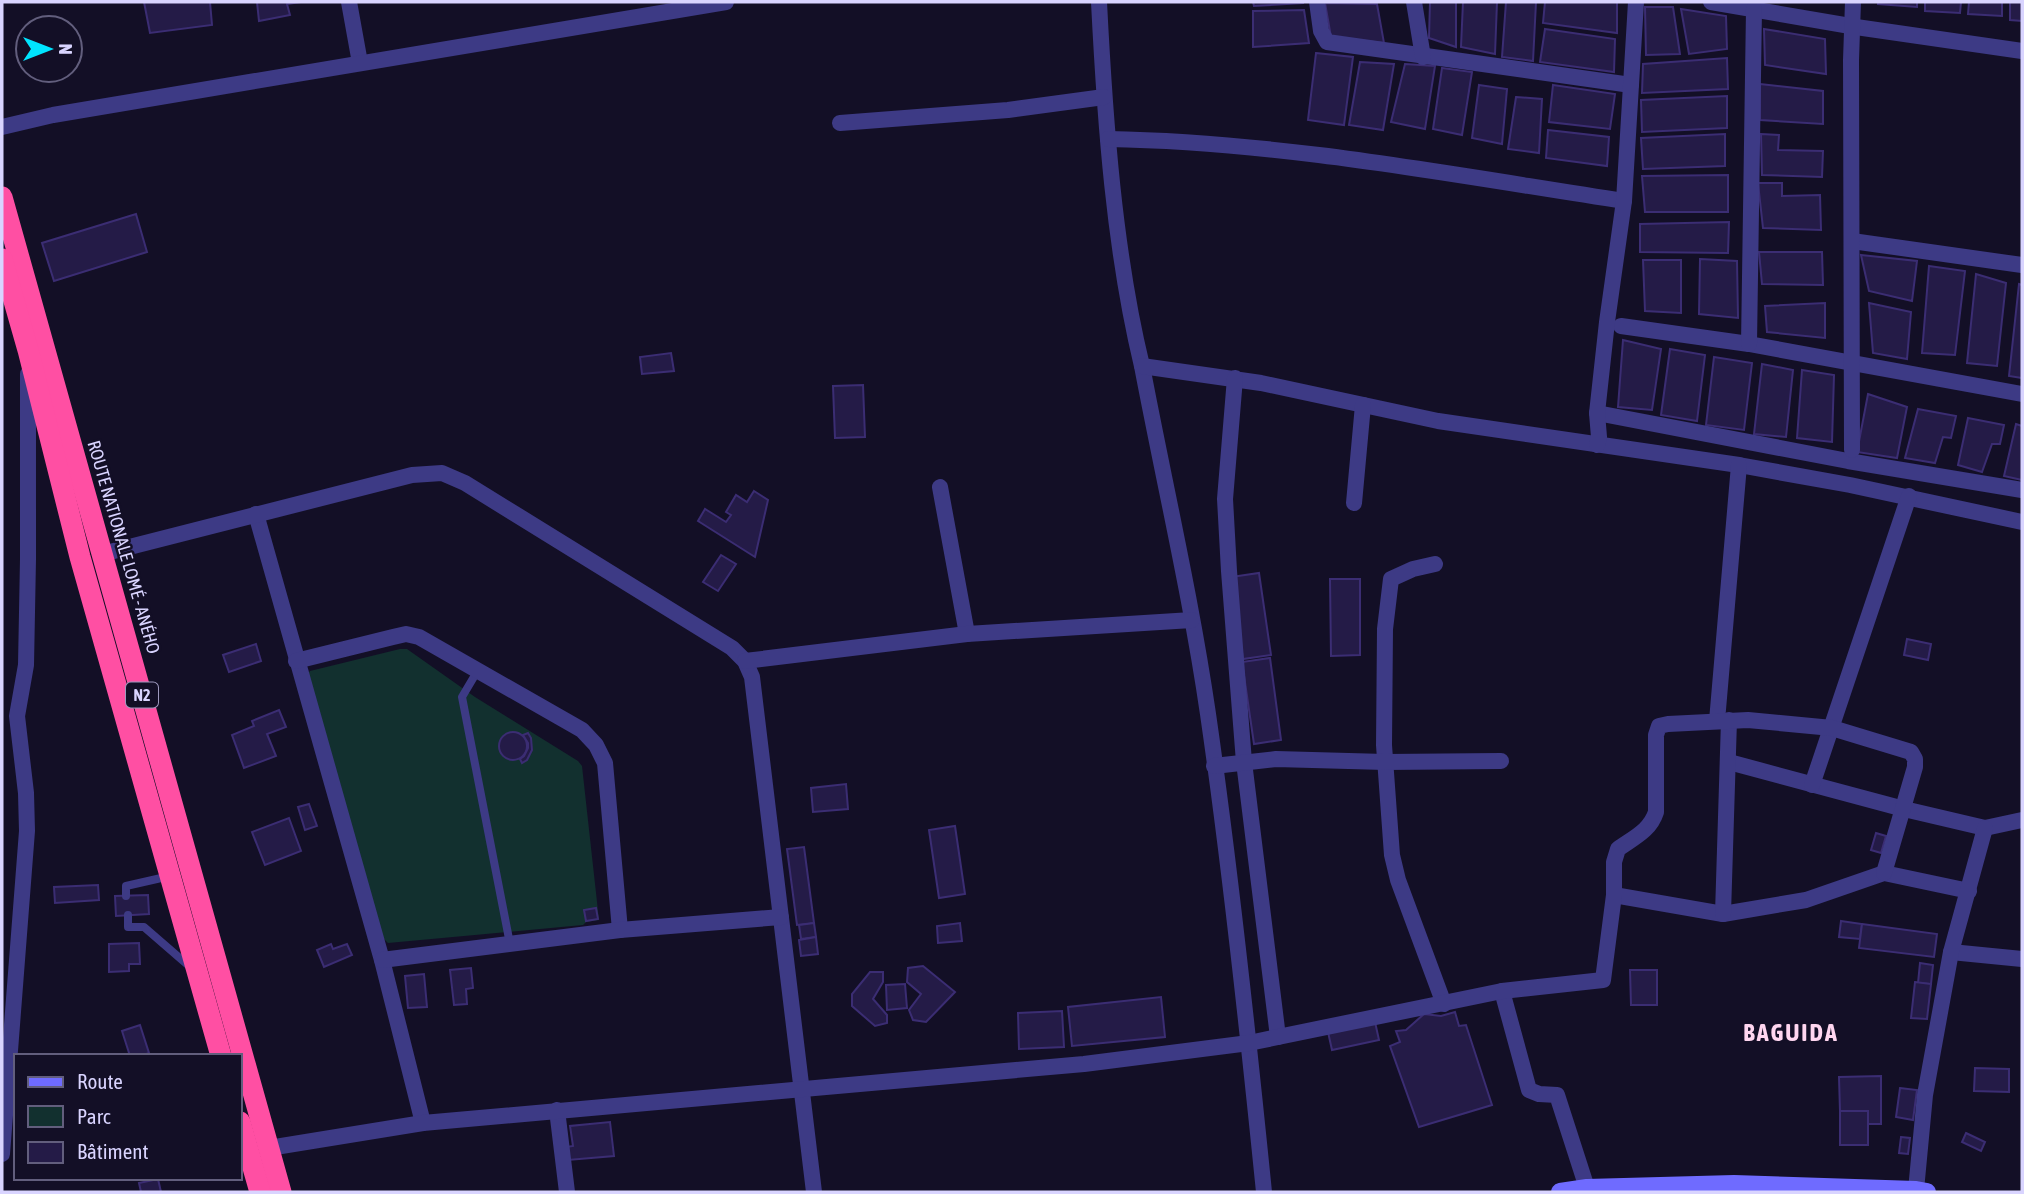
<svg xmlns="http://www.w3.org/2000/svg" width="2024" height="1194" viewBox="0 0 2024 1194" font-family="'Asap Condensed',sans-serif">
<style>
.green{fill:#12302f}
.building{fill:#241b47;stroke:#3b2d73;stroke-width:2}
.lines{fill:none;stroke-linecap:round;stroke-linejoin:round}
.lane{stroke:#3d3a85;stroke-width:8}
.street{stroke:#3d3a85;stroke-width:16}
.secondary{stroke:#6f6bff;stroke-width:18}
.highway{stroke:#ff4fa3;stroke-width:21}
.labels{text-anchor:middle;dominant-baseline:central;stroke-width:5;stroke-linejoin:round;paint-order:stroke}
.shield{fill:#130f26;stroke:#9e99be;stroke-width:2}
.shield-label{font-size:16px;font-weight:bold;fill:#d9d4ff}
.street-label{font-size:18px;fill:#d9d4ff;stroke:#130f26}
.district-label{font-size:24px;font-weight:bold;letter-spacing:2px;fill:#ffd6f0;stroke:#130f26}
</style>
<rect width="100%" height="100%" fill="#130f26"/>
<polygon class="green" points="400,649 407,649 475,697 578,761 582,766 599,920 586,922 583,925 388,943 383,938 304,679 310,671"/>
<g class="building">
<polygon points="144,2 210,2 212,25 150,33"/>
<polygon points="257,2 301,2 287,4 290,15 259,21"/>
<polygon points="1253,2 1303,2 1303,3 1254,6"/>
<polygon points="1430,2 1456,2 1456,47 1429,38"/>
<polygon points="1463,2 1497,2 1495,54 1461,47"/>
<polygon points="1506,2 1536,2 1533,61 1502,57"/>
<polygon points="1545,2 1617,2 1617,33 1543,23"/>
<polygon points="1878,2 1917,2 1917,7 1878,4"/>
<polygon points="1925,2 1961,2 1960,13 1925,11"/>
<polygon points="1969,2 2002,2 2002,16 1968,14"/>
<polygon points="2010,2 2022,2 2022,21 2010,20"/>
<polygon points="1325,3 1377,4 1384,43 1331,37"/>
<polygon points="1645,7 1673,7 1680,54 1646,55"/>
<polygon points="1681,9 1726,16 1727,49 1689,54"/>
<polygon points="1304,10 1309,43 1253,47 1253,11"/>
<polygon points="1545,29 1615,39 1614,72 1540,62"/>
<polygon points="1764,29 1825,39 1826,74 1765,65"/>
<polygon points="1316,53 1353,57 1344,125 1308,120"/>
<polygon points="1727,58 1728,89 1642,93 1643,64"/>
<polygon points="1360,62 1394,64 1383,130 1349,125"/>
<polygon points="1405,64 1435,66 1425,129 1391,122"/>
<polygon points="1442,68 1472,72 1462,135 1433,129"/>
<polygon points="1760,84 1823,91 1823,124 1760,120"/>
<polygon points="1479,85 1507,89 1502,144 1472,138"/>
<polygon points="1553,85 1615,94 1610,129 1549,122"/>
<polygon points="1727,96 1727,128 1642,132 1641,100"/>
<polygon points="1516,97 1542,99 1539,153 1508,149"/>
<polygon points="1548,130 1609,137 1607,166 1546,158"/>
<polygon points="1725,134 1725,166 1643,169 1641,138"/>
<polygon points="1761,134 1779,135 1778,150 1823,151 1822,177 1762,175"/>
<polygon points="1728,175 1728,212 1645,212 1642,176"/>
<polygon points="1758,183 1782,183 1782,196 1820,195 1821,230 1763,228"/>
<polygon points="136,214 147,252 54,281 42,243"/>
<polygon points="1729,222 1728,253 1640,252 1640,224"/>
<polygon points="1759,252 1822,252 1823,285 1762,284"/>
<polygon points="1861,255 1917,261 1912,301 1869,291"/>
<polygon points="1700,259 1737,261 1738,318 1699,314"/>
<polygon points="1643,260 1681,260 1681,313 1645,311"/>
<polygon points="1929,266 1965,271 1955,355 1922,353"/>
<polygon points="1976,274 2006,283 1997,366 1967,363"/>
<polygon points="2019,284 2022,285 2022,378 2009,376"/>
<polygon points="1825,303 1825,338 1767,332 1765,306"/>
<polygon points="1869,303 1911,312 1907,359 1873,353"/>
<polygon points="1623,340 1661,349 1652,410 1618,407"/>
<polygon points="1670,349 1705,355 1697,421 1661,415"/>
<polygon points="671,353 674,371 642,374 640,357"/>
<polygon points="1714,357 1752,363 1744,430 1706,425"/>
<polygon points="1762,364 1793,370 1786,437 1754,434"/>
<polygon points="1802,370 1834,375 1832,442 1797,438"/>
<polygon points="863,385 865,437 835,438 833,386"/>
<polygon points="1868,394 1907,407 1897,458 1857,452"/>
<polygon points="1918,409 1956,416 1951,438 1943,437 1935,463 1905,458"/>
<polygon points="1968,418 2004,425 2000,444 1992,444 1982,472 1958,465"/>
<polygon points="2016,424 2022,426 2022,480 2004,476"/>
<polygon points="754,491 768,500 755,557 698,521 705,509 726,522 731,515 726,512 736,495 747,502"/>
<polygon points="721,555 736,564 718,591 703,582"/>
<polygon points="1259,573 1271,655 1243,659 1231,577"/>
<polygon points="1330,579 1360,579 1360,655 1331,656"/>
<polygon points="1907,639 1931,644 1928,660 1904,655"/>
<polygon points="256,644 261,661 229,672 223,655"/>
<polygon points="1270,658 1281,740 1254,744 1242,662"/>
<polygon points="279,710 286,727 267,734 276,756 244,768 232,735 254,726 252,721"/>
<circle cx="513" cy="746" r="14"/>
<polygon points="528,733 531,738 532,750 527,760 522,763 520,759 524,756 528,748 528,743 523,735"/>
<polygon points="846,784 848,809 813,812 811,788"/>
<polygon points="309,804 317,826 305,830 298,807"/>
<polygon points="289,818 301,851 265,865 252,832"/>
<polygon points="955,826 965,894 939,898 929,830"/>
<polygon points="1876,833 1886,836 1881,853 1871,850"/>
<polygon points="804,847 814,923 797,925 787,849"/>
<polygon points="98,885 99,900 55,903 54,887"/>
<polygon points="148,895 149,914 116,916 115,896"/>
<polygon points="596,908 598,919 586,921 584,910"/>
<polygon points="1841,921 1862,924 1860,939 1839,937"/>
<polygon points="814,923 816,937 801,939 799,925"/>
<polygon points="960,923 962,941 938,943 937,926"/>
<polygon points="1862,924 1937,934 1934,957 1859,948"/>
<polygon points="816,937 818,954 801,956 799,940"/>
<polygon points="139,943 140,964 129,964 129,971 109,972 109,944"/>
<polygon points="331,944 333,949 347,944 352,955 324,967 317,950"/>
<polygon points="1920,963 1933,965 1931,984 1918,983"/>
<polygon points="923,966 955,992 926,1022 913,1020 909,1010 921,994 907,982 908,968"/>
<polygon points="471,968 473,988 466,989 467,1004 454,1005 450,970"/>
<polygon points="1630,970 1657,970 1657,1005 1631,1005"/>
<polygon points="870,972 883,972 883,982 873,999 887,1015 887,1023 875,1026 852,1006 852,994"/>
<polygon points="424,974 427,1007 408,1008 405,976"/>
<polygon points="1915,982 1931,984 1927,1019 1911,1018"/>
<polygon points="905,984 907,1008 887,1010 886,985"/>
<polygon points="1161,997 1165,1037 1072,1046 1068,1007"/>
<polygon points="1062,1011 1064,1047 1019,1049 1018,1013"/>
<polygon points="1455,1012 1459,1026 1466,1025 1492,1105 1419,1127 1390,1046 1400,1042 1396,1031 1406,1030 1424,1014 1441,1016"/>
<polygon points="1375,1022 1379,1040 1332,1050 1328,1032"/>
<polygon points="140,1025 149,1053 141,1056 130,1056 122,1031"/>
<polygon points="1975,1068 2009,1069 2009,1092 1974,1091"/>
<polygon points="1881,1076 1881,1124 1868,1124 1868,1111 1840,1111 1839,1077"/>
<polygon points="1900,1088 1917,1090 1913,1120 1896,1117"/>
<rect x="1840" y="1111" width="28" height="34"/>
<polygon points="610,1122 614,1156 568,1160 566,1147 573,1146 570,1126"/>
<polygon points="1966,1133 1985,1142 1981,1151 1962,1142"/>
<polygon points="1901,1137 1910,1138 1908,1154 1899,1153"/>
<polygon points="158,1179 161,1192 141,1192 139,1183"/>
</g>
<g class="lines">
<g class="lane">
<polyline points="478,670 462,697 510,944"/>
<polyline points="126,896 126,886 170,876"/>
<polyline points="128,915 128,927 144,927 189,966"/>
</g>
<g class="street">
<polyline points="349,2 360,63"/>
<path d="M1099,2C1105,121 1114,250 1142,366C1164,482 1191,597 1208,714C1231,873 1248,1033 1264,1192"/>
<polyline points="1317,2 1321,31 1327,42 1631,85"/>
<polyline points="1414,2 1423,57"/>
<polyline points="1711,2 1856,27 2022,51"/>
<polyline points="840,123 1008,110 1104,97"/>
<polyline points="2,127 53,115 726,2"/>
<path d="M1108,139C1282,142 1453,175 1624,201"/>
<polyline points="1852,241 2022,265"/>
<polyline points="1621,326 1749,344 2022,394"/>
<polyline points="1749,344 1754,9"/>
<polyline points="1142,366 1261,383 1438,421 1739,465 1850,485 2022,522"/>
<polyline points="1235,378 1225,499 1229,571 1244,762 1278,1037"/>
<polyline points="1597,413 1848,461 2022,490"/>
<polyline points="1597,445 1599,437 1597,413 1607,322 1624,201 1636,2"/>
<polyline points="1852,450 1851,60 1853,2"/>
<polyline points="940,487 967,634"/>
<polyline points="1354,503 1363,405"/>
<polyline points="256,514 382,960 423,1123"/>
<polyline points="102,554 412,475 442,473 465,483 732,648 745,661 752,677 814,1192"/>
<polyline points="1435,564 1413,569 1391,579 1385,629 1384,745 1392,855 1398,880 1444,1004"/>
<polyline points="296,661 393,637 406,634 419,637 582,730 596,745 605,763 620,930"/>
<polyline points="745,661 967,634 1192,620"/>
<polyline points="1717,721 1739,465"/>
<polyline points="1729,762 1904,809 1985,828 2022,820"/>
<polyline points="1214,766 1276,759 1385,762 1501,761"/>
<polyline points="1812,785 1909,496"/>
<polyline points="1614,895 1723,914 1806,900 1884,873 1969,891"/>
<polyline points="1723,914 1729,720"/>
<polyline points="1951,952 2022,959"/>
<polyline points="382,960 620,930 781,917"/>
<polyline points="1502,991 1529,1090 1539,1094 1557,1095 1587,1188"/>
<polyline points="557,1110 567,1192"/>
<path d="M269,1148L423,1123L1084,1064L1249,1043L1502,991L1603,980L1614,895V862L1618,849C1633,838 1650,831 1656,812V735L1659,726L1668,724L1748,720L1832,728L1911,752L1915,759V767L1884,873"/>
<polyline points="2,1154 27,831 26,793 17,716 26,665 28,559 28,374"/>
<polyline points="1916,1190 1925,1095 1951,952 1985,828"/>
</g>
<polyline class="secondary" points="1560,1192 1587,1188 1734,1184 1916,1190 1927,1192"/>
<g class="highway">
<polyline points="2,197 281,1192"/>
<polyline points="2,259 28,350 80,557 221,1056"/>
<polyline points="240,1122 260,1192"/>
</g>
</g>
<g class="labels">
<rect class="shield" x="126" y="682.5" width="32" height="25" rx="5"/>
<g class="shield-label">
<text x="142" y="695">N2</text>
</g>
<g class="street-label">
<text transform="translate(124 547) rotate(74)">ROUTE NATIONALE LOMÉ - ANÉHO</text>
</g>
<g class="district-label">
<text x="1791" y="1032">BAGUIDA</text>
</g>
</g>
<rect width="2024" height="1194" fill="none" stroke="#d9d4ff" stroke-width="7"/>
<rect x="14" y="1054" width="228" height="126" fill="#130f26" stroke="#625e7d" stroke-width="2"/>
<rect x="28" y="1077" width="35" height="10" fill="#6f6bff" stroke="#625e7d" stroke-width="2"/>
<text x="77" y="1089" font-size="21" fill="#d9d4ff">Route</text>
<rect x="28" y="1106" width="35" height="21" fill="#12302f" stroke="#625e7d" stroke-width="2"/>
<text x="77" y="1124" font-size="21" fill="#d9d4ff">Parc</text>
<rect x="28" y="1142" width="35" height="21" fill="#241b47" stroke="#625e7d" stroke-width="2"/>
<text x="77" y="1159" font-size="21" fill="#d9d4ff">Bâtiment</text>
<g transform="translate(49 49) rotate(90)"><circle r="33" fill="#130f26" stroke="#625e7d" stroke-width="2"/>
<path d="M0-5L12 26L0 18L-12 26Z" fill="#00e5ff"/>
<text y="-10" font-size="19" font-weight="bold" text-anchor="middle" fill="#d9d4ff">N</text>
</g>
</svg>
